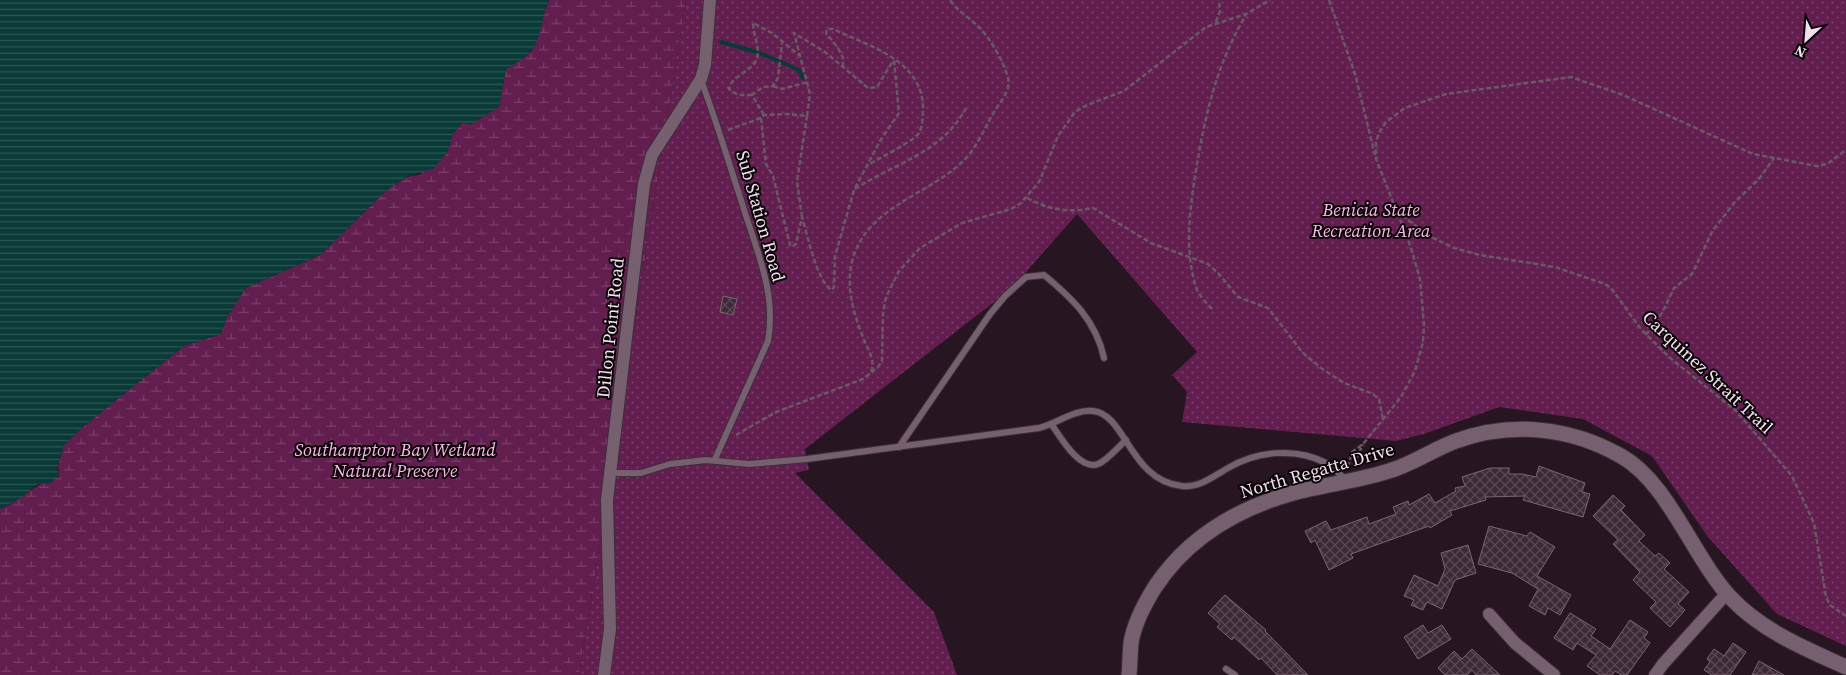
<svg xmlns="http://www.w3.org/2000/svg" width="1846" height="675" viewBox="0 0 1846 675" font-family="'Source Serif 4',serif">
<style>
.green{fill:url(#green-dots)}
.wetland{fill:url(#wetland-marsh)}
.water{fill:url(#water-rules)}
.lines{fill:none;stroke-linecap:round;stroke-linejoin:round}
.stream{stroke:#093a38;stroke-width:4}
.building{fill:url(#building-cross-hatch);stroke:#7b6472}
.lane-casing{stroke:#3c2f37;stroke-width:8}
.street-casing{stroke:#3c2f37;stroke-width:14}
.secondary-casing{stroke:#3c2f37;stroke-width:17}
.path{stroke:#695963;stroke-width:2.5;stroke-dasharray:5 2.5;stroke-linecap:butt}
.lane{stroke:#765f6e;stroke-width:6}
.street{stroke:#765f6e;stroke-width:12}
.secondary{stroke:#765f6e;stroke-width:15}
.labels{text-anchor:middle;dominant-baseline:central;stroke-width:4;stroke-linejoin:round;paint-order:stroke}
.park-label{font-size:18px;font-style:italic;fill:#fab9e3;stroke:#0b0408}
.street-label{font-size:18px;fill:#efe1e9;stroke:#0b0408}
</style>
<defs>
<pattern id="green-dots" width="8" height="8" patternUnits="userSpaceOnUse" patternTransform="scale(1.25)"><rect width="8" height="8" fill="#631e50"/><path d="M2 2h.1M6 6h.1" fill="none" stroke="#7a3e69" stroke-width="1.8" stroke-linecap="round"/></pattern>
<pattern id="wetland-marsh" width="20" height="14" patternUnits="userSpaceOnUse" patternTransform="scale(1.25)"><rect width="20" height="14" fill="#631e50"/><path d="M1 5h8M5 5V1M11 12h8M15 12V8" fill="none" stroke="#7a3e69"/></pattern>
<pattern id="water-rules" width="6" height="5" patternUnits="userSpaceOnUse" patternTransform="scale(1.25)"><rect width="6" height="5" fill="#093a38"/><path d="M0 2.5h6" fill="none" stroke="#2d5655"/></pattern>
<pattern id="building-cross-hatch" width="8" height="8" patternUnits="userSpaceOnUse" patternTransform="scale(1.25)"><rect width="8" height="8" fill="#3e2a37"/><path d="M0 0l8 8M0 8l8-8" fill="none" stroke="#5a4954"/></pattern>
</defs>
<rect width="100%" height="100%" fill="#271521"/>
<polygon class="green" points="686,0 1846,0 1846,646 1777,614 1708,537 1652,456 1583,419 1499,407 1424,434 1396,441 1182,422 1187,392 1172,375 1197,352 1077,214 1012,288 805,449 809,470 795,473 934,612 957,675 579,675"/>
<polygon class="wetland" points="549,0 686,0 579,675 0,675 0,509 9,505 42,483 59,477 58,466 64,445 84,426 184,346 221,334 227,317 246,288 320,255 389,188 410,176 419,175 447,153 453,134 463,122 499,107 506,69 531,52"/>
<path class="water" d="M0,0H549C541,17 543,36 531,51C526,59 513,64 506,69L499,107L470,125L463,122L453,134L447,153L433,169L409,176L389,188L320,255L246,288L227,317L221,334L184,346L84,426L64,445L57,468L59,476L49,484H38L21,498L0,509Z"/>
<g class="lines">
<polyline class="stream" points="721,42 760,53 799,70 803,78"/>
</g>
<g class="building">
<polygon points="723,296 737,299 733,315 720,312"/>
<polygon points="1539,466 1585,483 1582,492 1590,494 1583,517 1523,500 1525,496 1485,497 1486,500 1450,511 1452,515 1430,528 1429,526 1351,554 1353,558 1329,570 1315,540 1311,543 1305,531 1326,521 1331,530 1367,517 1369,524 1396,514 1393,507 1408,501 1409,505 1429,494 1435,503 1456,491 1455,488 1465,486 1462,477 1490,468 1509,468 1509,474 1522,474 1536,477"/>
<polygon points="1613,495 1625,506 1621,510 1645,535 1639,541 1655,556 1659,553 1670,563 1664,569 1689,592 1678,604 1685,610 1670,627 1650,608 1656,602 1633,580 1640,572 1613,544 1618,540 1593,516"/>
<polygon points="1489,526 1527,536 1530,532 1555,547 1537,576 1571,595 1560,615 1548,608 1545,615 1529,606 1538,589 1512,573 1478,564"/>
<polygon points="1468,545 1476,573 1455,580 1442,609 1427,602 1423,610 1411,605 1414,600 1404,596 1414,575 1438,586 1445,569 1441,553"/>
<polygon points="1225,595 1266,630 1265,631 1308,675 1277,675 1261,658 1259,660 1234,637 1232,640 1217,627 1220,624 1208,613"/>
<polygon points="1570,613 1596,629 1591,636 1610,649 1630,620 1648,632 1644,638 1650,643 1627,675 1622,675 1615,671 1612,675 1600,675 1587,666 1596,655 1577,643 1573,650 1554,638"/>
<polygon points="1423,625 1428,633 1442,625 1451,639 1418,659 1404,637"/>
<polygon points="1733,643 1746,652 1730,675 1712,675 1704,670 1710,662 1707,659 1714,649 1724,656"/>
<polygon points="1472,649 1500,675 1476,675 1472,670 1467,675 1445,675 1438,668 1454,651 1462,659"/>
<polygon points="1759,661 1784,675 1752,675"/>
</g>
<g class="lines">
<g class="lane-casing">
<g id="lane">
<path d="M701,80C716,120 728,160 741,200C755,247 777,292 768,341L715,459"/>
<path d="M1052,425C1061,438 1080,471 1098,464C1108,460 1118,447 1126,440"/>
<path d="M899,447L990,314L1005,296L1026,277L1044,275C1073,299 1096,321 1104,358"/>
<path d="M611,473H641L670,464L706,460L749,464L807,459L1039,428C1056,424 1075,409 1093,411C1126,414 1130,481 1182,486C1199,488 1214,476 1228,468C1257,451 1296,447 1326,463C1334,467 1340,475 1346,480"/>
<polyline points="1226,669 1235,675"/>
</g>
</g>
<g class="street-casing">
<g id="street">
<polyline points="1489,614 1515,643 1554,675"/>
<polyline points="604,675 610,629 607,500 644,184 652,155 701,79 705,65 710,0"/>
<polyline points="1655,675 1663,664 1727,593"/>
</g>
</g>
<g class="secondary-casing">
<path id="secondary" d="M1129,675C1130,664 1130,653 1131,643C1134,623 1145,603 1155,587C1188,537 1236,509 1293,493C1325,484 1360,481 1392,470C1414,463 1434,449 1456,441C1511,421 1570,427 1621,456C1668,482 1694,559 1731,598C1762,631 1806,649 1846,667"/>
</g>
<g class="path">
<polyline points="1329,0 1355,74 1375,155"/>
<polyline points="1216,22 1220,11 1219,0"/>
<path d="M843,67V58L838,48L826,33L827,29H833C869,46 921,60 923,106C923,114 923,126 919,133C914,141 878,159 868,165"/>
<polyline points="773,86 782,89 808,82"/>
<path d="M752,95H738L729,89C731,75 753,72 757,58C760,47 753,34 753,23L772,33L800,56"/>
<polyline points="764,115 752,95 763,87 773,86 778,78 782,43"/>
<path d="M761,118L766,164L773,176L790,245L792,247L796,244L802,217C807,233 817,283 832,290L834,287L835,256L854,190L880,141L899,113L894,60"/>
<polyline points="728,130 761,118 764,115 787,114 807,116 810,94 794,33 825,52 868,88 877,87 893,61"/>
<path d="M855,189C895,163 942,153 966,108"/>
<path d="M1027,198C1050,210 1068,213 1093,208L1151,243L1208,264L1219,274L1238,297L1268,308L1303,353L1321,368L1344,383L1373,394L1379,399L1383,420"/>
<polyline points="1396,211 1431,237 1454,248 1480,255 1555,267 1605,284 1611,288 1641,329 1669,357 1736,411 1792,476 1814,523 1826,597 1830,605 1846,616"/>
<polyline points="802,217 797,181 807,116"/>
<path d="M1212,309C1207,303 1198,295 1196,287C1184,249 1190,209 1196,170C1205,115 1217,63 1246,15"/>
<polyline points="1646,335 1662,313 1674,288 1692,274 1713,230 1735,202 1759,179 1774,158"/>
<path d="M871,372C876,359 867,349 863,337C852,310 844,280 855,252C873,206 928,194 961,163C976,150 984,129 994,112C1000,102 1011,91 1008,78C1004,62 991,40 980,28C970,18 958,12 950,0"/>
<polyline points="736,435 776,412 863,379 878,367 882,361 883,313 886,297 899,271 920,248 962,223 1011,209 1021,203 1039,182 1058,136 1075,112 1087,105 1124,91 1206,27 1246,14 1270,0"/>
<polyline points="1353,466 1363,444"/>
<polyline points="1348,467 1352,452 1363,444 1401,397 1415,371 1423,342 1424,324 1420,279 1410,245 1376,159 1376,141 1380,131 1386,122 1405,108 1446,94 1571,77 1623,95 1753,154 1817,166 1827,164 1846,150"/>
</g>
<use href="#lane" class="lane"/>
<use href="#street" class="street"/>
<use href="#secondary" class="secondary"/>
</g>
<g class="labels">
<g class="park-label">
<text x="1371" y="209">Benicia State<tspan x="1371" dy="21">Recreation Area</tspan></text>
<text x="395" y="449">Southampton Bay Wetland<tspan x="395" dy="21">Natural Preserve</tspan></text>
</g>
<g class="street-label">
<text transform="translate(761 216) rotate(74)">Sub Station Road</text>
<text transform="translate(610 328) rotate(-84)">Dillon Point Road</text>
<text transform="translate(1708 372) rotate(43)">Carquinez Strait Trail</text>
<text transform="translate(1317 470) rotate(-16)">North Regatta Drive</text>
</g>
</g>
<g transform="translate(1806 40) rotate(206)" stroke="#0b0408" stroke-width="4" paint-order="stroke">
<path d="M0-4L9 19L0 12L-9 19Z" fill="#efe1e9"/>
<text y="-8" font-size="14" font-weight="bold" text-anchor="middle" fill="#efe1e9">N</text>
</g>
</svg>
